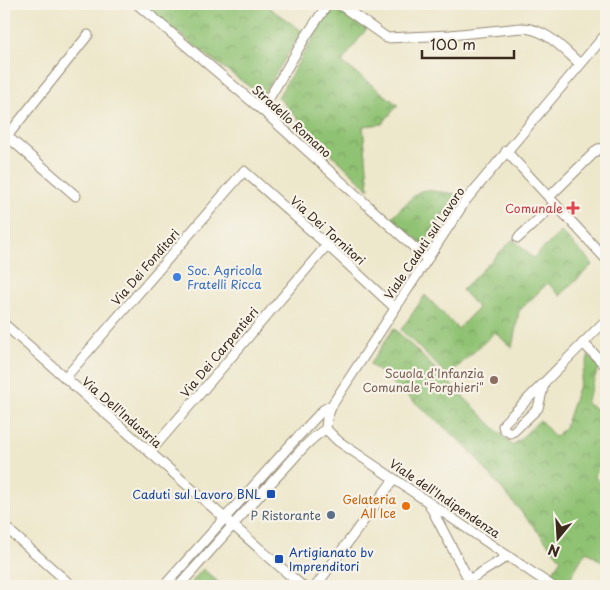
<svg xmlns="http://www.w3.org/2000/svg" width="610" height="590" viewBox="0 0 610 590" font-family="'Playpen Sans',sans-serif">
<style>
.park{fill:url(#park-crowns);stroke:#667648}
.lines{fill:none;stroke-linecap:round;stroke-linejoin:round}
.minor-casing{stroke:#948874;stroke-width:11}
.minor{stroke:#fff;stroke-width:9}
.health-dot{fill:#e0444e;stroke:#f7f3e8;stroke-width:2}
.shop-dot{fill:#3f7fe0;stroke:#f7f3e8;stroke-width:2}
.education-dot{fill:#8d6e63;stroke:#f7f3e8;stroke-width:2}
.transit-dot{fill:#1a4fb4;stroke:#f7f3e8;stroke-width:2}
.food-dot{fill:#e8710a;stroke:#f7f3e8;stroke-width:2}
.service-dot{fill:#5c6f8a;stroke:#f7f3e8;stroke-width:2}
.labels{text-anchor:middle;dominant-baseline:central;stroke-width:4.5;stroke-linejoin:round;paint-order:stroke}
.street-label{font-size:12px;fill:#3b2a1e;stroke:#f7f3e8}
.health-label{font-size:12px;fill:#be3a42;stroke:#f7f3e8;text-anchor:end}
.shop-label{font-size:12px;fill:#366cbe;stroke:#f7f3e8;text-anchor:start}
.education-label{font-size:12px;fill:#785e54;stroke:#f7f3e8;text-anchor:end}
.transit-label{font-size:12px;fill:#164399;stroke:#f7f3e8;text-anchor:end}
.food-label{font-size:12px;fill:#c56008;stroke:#f7f3e8;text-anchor:end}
.service-label{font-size:12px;fill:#4e5e75;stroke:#f7f3e8;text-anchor:end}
</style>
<defs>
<pattern id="park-crowns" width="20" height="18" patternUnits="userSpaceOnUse" patternTransform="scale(1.25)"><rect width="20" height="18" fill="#90c273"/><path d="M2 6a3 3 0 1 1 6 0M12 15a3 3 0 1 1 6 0" fill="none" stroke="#779e5e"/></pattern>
</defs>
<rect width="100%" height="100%" fill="#f7f3e8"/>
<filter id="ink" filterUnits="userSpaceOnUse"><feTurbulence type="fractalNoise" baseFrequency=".02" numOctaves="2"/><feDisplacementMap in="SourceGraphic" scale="10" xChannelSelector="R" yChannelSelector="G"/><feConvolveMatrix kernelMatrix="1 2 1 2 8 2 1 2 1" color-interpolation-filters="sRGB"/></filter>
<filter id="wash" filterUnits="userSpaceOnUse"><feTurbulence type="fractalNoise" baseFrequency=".0096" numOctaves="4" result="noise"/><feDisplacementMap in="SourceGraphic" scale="20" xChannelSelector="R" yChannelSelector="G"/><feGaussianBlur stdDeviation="1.12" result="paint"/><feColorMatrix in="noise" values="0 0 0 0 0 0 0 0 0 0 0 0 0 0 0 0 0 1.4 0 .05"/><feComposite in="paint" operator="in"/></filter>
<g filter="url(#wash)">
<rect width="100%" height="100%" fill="#ede7cb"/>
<g class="park">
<polygon points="143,4 270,4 268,7 302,31 262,96 197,48"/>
<polygon points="333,4 367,28 342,62 398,105 382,124 363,126 369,189 327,150 278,97"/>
<polygon points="424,190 457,194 423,245 392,217 418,192"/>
<polygon points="561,232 593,264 560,296 548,283 519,311 512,348 495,332 448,376 401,330 425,295 458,329 478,308 462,290 513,239 533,258"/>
<polygon points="394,328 513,446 540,420 555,437 565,427 589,355 599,366 586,403 606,415 606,442 595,477 606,488 606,565 586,551 566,585 550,576 561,559 465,445 370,364"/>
<polygon points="203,569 223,586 188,586"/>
</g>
</g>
<g filter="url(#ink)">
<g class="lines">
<g class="minor-casing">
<g id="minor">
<polyline points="137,4 262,110 427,259"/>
<path d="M339,4L387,38L450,35L521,28C546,28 563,49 580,64"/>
<polyline points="262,110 306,36 328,4"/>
<polyline points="7,136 76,196"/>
<polyline points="4,140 88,35"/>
<polyline points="506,151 606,259"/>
<polyline points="549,197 598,149 606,148"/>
<polyline points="518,238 555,204"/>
<polyline points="4,324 302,586"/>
<polyline points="583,343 606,366"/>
<polyline points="65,378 244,171 327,245 395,308"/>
<polyline points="544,384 538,408 514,431 510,433 504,429 503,426 505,422 606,320"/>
<polyline points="326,429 327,418 332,405 466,200 606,34"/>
<polyline points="326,429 338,441 552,586"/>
<polyline points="150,452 327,245"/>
<polyline points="428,502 472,586"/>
<polyline points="4,526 72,586"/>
<polyline points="469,580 508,556"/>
<polyline points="164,586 292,443 323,410 332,405"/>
<path d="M179,586C214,547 248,507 285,468C297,455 310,438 326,429"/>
<polyline points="316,586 394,479"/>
</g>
</g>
<use href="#minor" class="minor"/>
</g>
</g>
<path class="health-dot" d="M570.5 200.5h5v5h5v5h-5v5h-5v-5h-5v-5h5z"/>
<circle class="shop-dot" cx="177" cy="277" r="5"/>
<circle class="education-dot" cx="494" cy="380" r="5"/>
<g class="transit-dot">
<rect x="266" y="489" width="10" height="10" rx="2.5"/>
<rect x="274" y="554" width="10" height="10" rx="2.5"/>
</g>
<circle class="food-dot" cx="406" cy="506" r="5"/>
<circle class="service-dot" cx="331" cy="515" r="5"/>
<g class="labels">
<g class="street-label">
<text transform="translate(292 121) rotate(42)">Stradello Romano</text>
<text transform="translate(328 230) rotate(42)">Via Dei Tornitori</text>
<text transform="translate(424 243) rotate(-56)">Viale Caduti sul Lavoro</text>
<text transform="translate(145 267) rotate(-49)">Via Dei Fonditori</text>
<text transform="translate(219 352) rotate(-50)">Via Dei Carpentieri</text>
<text transform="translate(122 412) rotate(41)">Via Dell'Industria</text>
<text transform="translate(445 498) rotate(34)">Viale dell'Indipendenza</text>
</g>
<g class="health-label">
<text x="563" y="208">Comunale</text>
</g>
<g class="shop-label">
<text x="187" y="270">Soc. Agricola<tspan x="187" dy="14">Fratelli Ricca</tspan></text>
</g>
<g class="education-label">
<text x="484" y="373">Scuola d'Infanzia<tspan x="484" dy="14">Comunale "Forghieri"</tspan></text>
</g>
<g class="transit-label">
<text x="261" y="494">Caduti sul Lavoro BNL</text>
<text x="289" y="552" text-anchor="start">Artigianato bv<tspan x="289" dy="14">Imprenditori</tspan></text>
</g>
<g class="food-label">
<text x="396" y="499">Gelateria<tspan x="396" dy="14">All Ice</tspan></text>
</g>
<g class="service-label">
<text x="321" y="515">P Ristorante</text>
</g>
</g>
<rect width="610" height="590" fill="none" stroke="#f7f3e8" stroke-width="20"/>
<g transform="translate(558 538) rotate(198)" stroke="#f7f3e8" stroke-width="4" paint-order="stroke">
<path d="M0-4L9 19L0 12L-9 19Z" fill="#3b2a1e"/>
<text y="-8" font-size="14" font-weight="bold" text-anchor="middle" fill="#3b2a1e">N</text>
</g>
<path d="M422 50v8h92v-8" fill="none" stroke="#3b2a1e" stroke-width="2.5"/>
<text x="430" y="50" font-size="15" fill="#3b2a1e" stroke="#f7f3e8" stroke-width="4" paint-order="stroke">100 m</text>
</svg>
